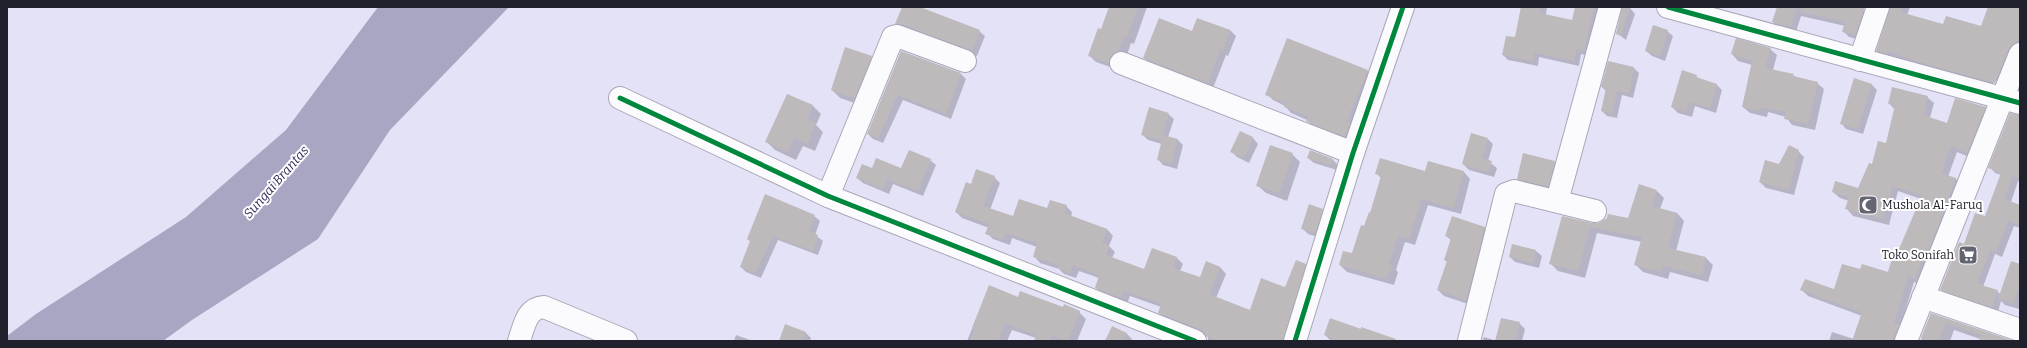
<svg xmlns="http://www.w3.org/2000/svg" width="2027" height="348" viewBox="0 0 2027 348" font-family="Bitter,serif">
<style>
.water{fill:#a9a6c4}
.shadow{fill:#0003}
.building{fill:#bebabc}
.lines{fill:none;stroke-linecap:round;stroke-linejoin:round}
.minor-casing{stroke:#a9a7b7;stroke-width:24}
.minor{stroke:#fbfbfe;stroke-width:22}
.cycleway-casing{stroke:#fff;stroke-width:8}
.cycleway{stroke:#00873e;stroke-width:5}
.labels{text-anchor:middle;dominant-baseline:central;stroke-width:4;stroke-linejoin:round;paint-order:stroke}
.poi-label{font-size:12px;fill:#21202d;stroke:#fff;text-anchor:start}
.water-label{font-size:13px;font-style:italic;fill:#352c5c;stroke:#fff}
</style>
<rect width="100%" height="100%" fill="#e4e2f6"/>
<polygon class="water" points="378,7 509,7 390,130 318,239 192,320 163,341 7,341 7,336 36,314 186,217 286,130"/>
<g class="shadow">
<polygon points="903,7 917,7 979,31 985,36 977,56 908,29 902,29 896,24"/>
<polygon points="1110,7 1147,7 1134,44 1131,43 1126,58 1116,69 1096,62 1089,55 1102,31"/>
<polygon points="1521,7 1547,7 1546,15 1573,21 1576,7 1600,7 1589,56 1581,54 1579,66 1539,57 1538,66 1508,60 1503,55 1516,39"/>
<polygon points="1623,7 1630,8 1635,14 1626,40 1617,33"/>
<polygon points="1778,7 1851,7 1863,10 1869,16 1861,40 1849,37 1843,31 1845,26 1801,16 1796,32 1779,28 1773,22"/>
<polygon points="1891,7 1910,7 1907,15 1944,25 1982,28 1989,7 2020,7 2020,50 2003,82 1994,80 1992,86 1893,57 1892,59 1883,57 1877,51"/>
<polygon points="1198,19 1230,30 1236,36 1228,56 1226,55 1213,88 1150,63 1144,58 1193,32"/>
<polygon points="1667,31 1673,36 1665,61 1652,56 1646,51"/>
<polygon points="1770,49 1777,55 1773,70 1817,83 1824,89 1815,130 1792,125 1786,117 1768,112 1767,117 1750,113 1743,107 1752,65 1738,61 1732,54"/>
<polygon points="901,52 961,74 966,79 951,119 903,100 883,143 873,139 868,134"/>
<polygon points="871,57 879,65 863,106 840,98 832,90"/>
<polygon points="1609,62 1634,68 1639,73 1633,98 1622,95 1617,118 1607,116 1602,111 1606,91 1602,87"/>
<polygon points="1368,71 1374,77 1351,142 1313,127 1307,120 1291,113 1285,106 1273,100 1267,94"/>
<polygon points="1696,76 1700,80 1717,85 1722,90 1716,113 1695,106 1692,117 1678,113 1672,107"/>
<polygon points="1871,84 1877,90 1863,134 1846,129 1841,123"/>
<polygon points="788,95 813,106 821,114 816,125 823,132 815,151 803,146 796,160 775,150 767,142"/>
<polygon points="1927,97 1934,103 1930,118 1948,125 1985,107 1992,114 1974,159 1957,152 1948,177 1956,179 1962,185 1921,285 1914,282 1900,328 1902,341 1829,341 1832,332 1854,339 1862,316 1808,296 1802,290 1835,291 1861,270 1888,273 1897,258 1921,199 1898,191 1889,225 1853,216 1847,209 1849,201 1840,198 1833,192 1859,189 1887,144 1895,110 1889,103"/>
<polygon points="1168,114 1174,119 1168,137 1178,140 1183,145 1177,169 1163,165 1158,159 1162,144 1148,140 1142,134"/>
<polygon points="2020,116 2020,182 2018,181 2011,202 2020,206 2020,228 2014,226 2002,257 1995,254 1983,287 1997,291 2001,295 2020,265 2020,306 2019,309 2005,305 2001,301 1998,312 1947,295 1941,289 1964,245 1986,218 2001,175 1995,173 1990,167"/>
<polygon points="1240,132 1253,138 1258,144 1249,163 1237,157 1231,151"/>
<polygon points="1488,139 1493,144 1488,161 1497,168 1494,177 1469,170 1463,164"/>
<polygon points="1798,151 1804,157 1794,195 1766,188 1760,182"/>
<polygon points="1292,154 1300,162 1287,201 1266,193 1257,185"/>
<polygon points="1308,158 1333,160 1338,165 1337,170 1314,163"/>
<polygon points="930,160 936,165 923,196 893,184 889,194 863,183 857,178 873,169 902,170"/>
<polygon points="1554,162 1562,170 1556,194 1526,187 1518,179"/>
<polygon points="1429,163 1464,172 1470,179 1461,214 1428,205 1415,245 1405,242 1396,270 1398,272 1394,285 1347,272 1340,265 1353,255 1371,214 1382,179 1377,174 1426,173"/>
<polygon points="994,177 1000,183 990,210 1014,217 1066,206 1072,212 1071,217 1107,229 1113,236 1109,246 1115,252 1112,258 1145,270 1152,249 1177,258 1183,264 1180,271 1200,279 1207,262 1220,267 1226,274 1216,298 1250,311 1285,288 1305,264 1311,271 1290,341 1208,341 1208,337 1165,319 1159,313 1161,307 1130,296 1127,304 1102,294 1096,288 1099,278 1079,271 1076,278 1064,274 1059,269 1040,263 1034,256 1037,247 1012,238 1010,245 993,239 987,233 989,228 962,218 956,212 971,185"/>
<polygon points="1657,191 1664,198 1660,209 1677,213 1684,221 1676,251 1706,258 1713,265 1708,282 1670,272 1668,279 1643,272 1636,265 1642,242 1597,233 1585,278 1558,271 1551,264 1592,224 1629,219"/>
<polygon points="1322,210 1328,215 1321,238 1308,234 1303,229"/>
<polygon points="814,216 820,221 815,235 823,241 818,255 778,240 761,278 746,272 741,267 751,242 748,239"/>
<polygon points="1484,227 1490,233 1471,305 1444,296 1438,290 1447,262 1445,260 1452,241 1446,236"/>
<polygon points="1513,245 1536,251 1542,256 1539,268 1515,262 1510,257"/>
<polygon points="989,287 1018,298 1079,312 1086,319 1077,341 1035,341 1036,338 1012,330 1007,341 967,341"/>
<polygon points="1931,314 2010,341 1980,341 1980,339 1954,330 1950,341 1921,341"/>
<polygon points="1519,323 1525,329 1522,341 1496,341"/>
<polygon points="805,332 811,338 810,341 780,341"/>
<polygon points="1126,333 1132,339 1131,341 1106,341"/>
<polygon points="736,335 753,341 734,341"/>
<polygon points="1325,335 1388,341 1331,341"/>
<polygon points="1484,337 1494,340 1495,341 1482,341"/>
</g>
<g class="building">
<polygon points="902,7 920,7 980,30 972,51 901,24 895,24"/>
<polygon points="1109,7 1138,7 1127,37 1124,36 1119,51 1113,54 1109,63 1088,56 1098,28 1101,29"/>
<polygon points="1521,7 1541,7 1540,13 1572,20 1575,7 1594,7 1584,51 1576,49 1574,61 1534,53 1533,61 1502,55 1506,36 1515,37"/>
<polygon points="1622,7 1630,7 1621,36 1616,34"/>
<polygon points="1777,7 1797,7 1791,27 1772,22"/>
<polygon points="1801,7 1865,7 1855,35 1842,32 1845,22 1800,12"/>
<polygon points="1890,7 1902,7 1900,12 1943,24 1946,16 1981,26 1988,7 2020,7 2020,33 2017,42 2008,49 1995,83 1932,66 1887,51 1886,54 1876,51"/>
<polygon points="1159,18 1192,31 1197,18 1230,30 1223,51 1220,50 1208,83 1143,58"/>
<polygon points="1653,25 1668,30 1660,56 1645,51"/>
<polygon points="1287,38 1368,70 1346,122 1350,123 1345,137 1306,121 1308,116 1284,107 1285,103 1265,95"/>
<polygon points="1736,38 1771,48 1765,68 1794,74 1793,76 1818,82 1808,124 1784,119 1786,112 1761,107 1760,111 1742,107 1752,61 1731,54"/>
<polygon points="845,47 872,56 854,98 831,90"/>
<polygon points="901,51 961,73 946,114 898,95 878,138 867,134"/>
<polygon points="1608,61 1634,67 1629,93 1617,91 1612,114 1601,111 1606,88 1601,87"/>
<polygon points="1682,70 1697,75 1696,77 1717,84 1710,108 1689,102 1686,112 1671,107"/>
<polygon points="1854,78 1872,84 1858,129 1840,124"/>
<polygon points="1892,87 1928,96 1923,115 1947,123 1955,98 1986,107 1967,153 1951,146 1941,173 1956,178 1929,249 1926,248 1915,279 1908,276 1894,323 1899,325 1894,341 1852,341 1862,312 1800,290 1805,279 1834,289 1842,264 1860,269 1862,264 1888,272 1893,255 1896,256 1922,195 1892,186 1883,219 1845,209 1849,197 1832,192 1835,181 1858,188 1869,163 1872,164 1878,141 1886,143 1895,105 1888,104"/>
<polygon points="787,94 813,105 807,119 816,123 807,144 794,138 788,152 765,142"/>
<polygon points="1149,107 1169,113 1161,140 1141,135"/>
<polygon points="2010,113 2020,115 2020,179 2013,176 2005,199 2020,205 2020,225 2008,221 1996,252 1990,250 1977,284 1998,290 1992,307 1940,290 1959,242 1964,244 1975,213 1985,216 2001,173 1988,168"/>
<polygon points="1240,131 1253,137 1244,158 1230,152"/>
<polygon points="1471,133 1488,138 1482,158 1492,161 1488,172 1462,164"/>
<polygon points="1163,135 1178,139 1171,164 1157,160"/>
<polygon points="1270,145 1293,153 1279,193 1256,186"/>
<polygon points="1789,145 1799,150 1789,190 1759,182 1765,160 1779,164"/>
<polygon points="909,150 931,159 918,191 887,179 883,189 856,178 862,164 872,168 876,158 901,168"/>
<polygon points="1310,150 1333,159 1331,165 1307,158"/>
<polygon points="1523,153 1555,161 1548,187 1517,179"/>
<polygon points="1380,158 1425,171 1428,161 1464,171 1454,208 1421,199 1409,239 1398,236 1389,264 1392,265 1387,279 1339,265 1343,251 1352,253 1361,225 1364,226 1369,212 1370,213 1381,176 1375,174"/>
<polygon points="976,169 995,176 983,206 1013,216 1019,199 1047,208 1050,200 1067,205 1064,213 1107,229 1102,243 1109,245 1106,255 1144,269 1152,248 1177,257 1173,268 1200,277 1206,261 1220,267 1209,294 1250,310 1261,278 1285,287 1296,260 1306,264 1283,341 1218,341 1206,336 1200,329 1158,313 1161,304 1124,290 1121,298 1095,288 1099,275 1073,265 1070,273 1057,268 1058,265 1033,257 1037,243 1006,233 1003,240 985,234 989,224 955,212 966,182 971,184"/>
<polygon points="1639,184 1657,190 1652,206 1677,213 1668,248 1706,257 1702,275 1663,266 1661,272 1634,265 1642,237 1590,227 1578,271 1549,264 1562,216 1592,223 1598,223 1604,220 1607,218 1608,214 1628,218"/>
<polygon points="765,194 815,215 809,231 818,235 813,251 773,236 755,273 740,267 750,241 747,239"/>
<polygon points="1309,204 1323,209 1315,233 1301,229"/>
<polygon points="1452,216 1485,227 1466,300 1437,290 1447,261 1444,260 1451,238 1445,236"/>
<polygon points="1512,244 1536,250 1533,263 1509,257"/>
<polygon points="2011,261 2020,264 2020,284 2013,304 1998,299"/>
<polygon points="989,285 1018,297 1020,291 1063,307 1064,304 1080,311 1068,341 1051,336 1050,341 1034,341 1036,335 1005,323 998,341 970,341 975,329 972,328"/>
<polygon points="1931,313 2014,341 1979,341 1981,335 1946,323 1938,341 1928,341 1921,338"/>
<polygon points="1330,318 1361,329 1361,327 1396,339 1395,341 1331,341 1332,338 1324,335"/>
<polygon points="1501,318 1520,322 1515,341 1495,341"/>
<polygon points="785,324 806,332 803,341 779,341"/>
<polygon points="1112,326 1127,333 1123,341 1105,341"/>
</g>
<g class="lines">
<g class="minor-casing">
<g id="minor">
<polyline points="1668,7 2020,103"/>
<polyline points="1860,60 1878,7"/>
<polyline points="1121,63 1353,153"/>
<polyline points="620,98 828,196 1195,341"/>
<polyline points="828,196 893,37 897,36 965,61"/>
<polyline points="1557,201 1610,7"/>
<polyline points="1923,297 2020,330"/>
<path d="M519,341C524,327 526,308 544,307L626,341"/>
<polyline points="1295,341 1353,153 1403,7"/>
<polyline points="1469,341 1506,194 1514,191 1595,211"/>
<polyline points="1906,341 2020,54"/>
</g>
</g>
<use href="#minor" class="minor"/>
<g class="cycleway-casing">
<g id="cycleway">
<polyline points="1668,7 2020,103"/>
<polyline points="620,98 828,196 1195,341"/>
<polyline points="1295,341 1353,153 1403,7"/>
</g>
</g>
<use href="#cycleway" class="cycleway"/>
</g>
<defs>
<g id="mosque-square" transform="scale(1)"><rect x="-9" y="-9" width="18" height="18" rx="4" fill="#656473" stroke="#fff"/><path d="M3.5-4.9A6 6 0 1 0 3.5 4.9A5 5 0 1 1 3.5-4.9Z" fill="#fff"/></g>
<g id="supermarket-square" transform="scale(1)"><rect x="-9" y="-9" width="18" height="18" rx="4" fill="#656473" stroke="#fff"/><path d="M-6-5.5h2.5l.6 2H6L4.5 2H-2.5L-4.4-4H-6ZM-1.5 3.2a1.3 1.3 0 1 0 .1 0ZM3 3.2a1.3 1.3 0 1 0 .1 0Z" fill="#fff"/></g>
</defs>
<g fill-rule="evenodd">
<use href="#mosque-square" x="1868" y="205"/>
<use href="#supermarket-square" x="1968" y="255"/>
</g>
<g class="labels">
<g class="poi-label">
<text x="1882" y="205">Mushola Al-Faruq</text>
<text x="1954" y="255" text-anchor="end">Toko Sonifah</text>
</g>
<g class="water-label">
<text transform="translate(276 182) rotate(-49)">Sungai Brantas</text>
</g>
</g>
<rect width="2027" height="348" fill="none" stroke="#21202d" stroke-width="16"/>
</svg>
